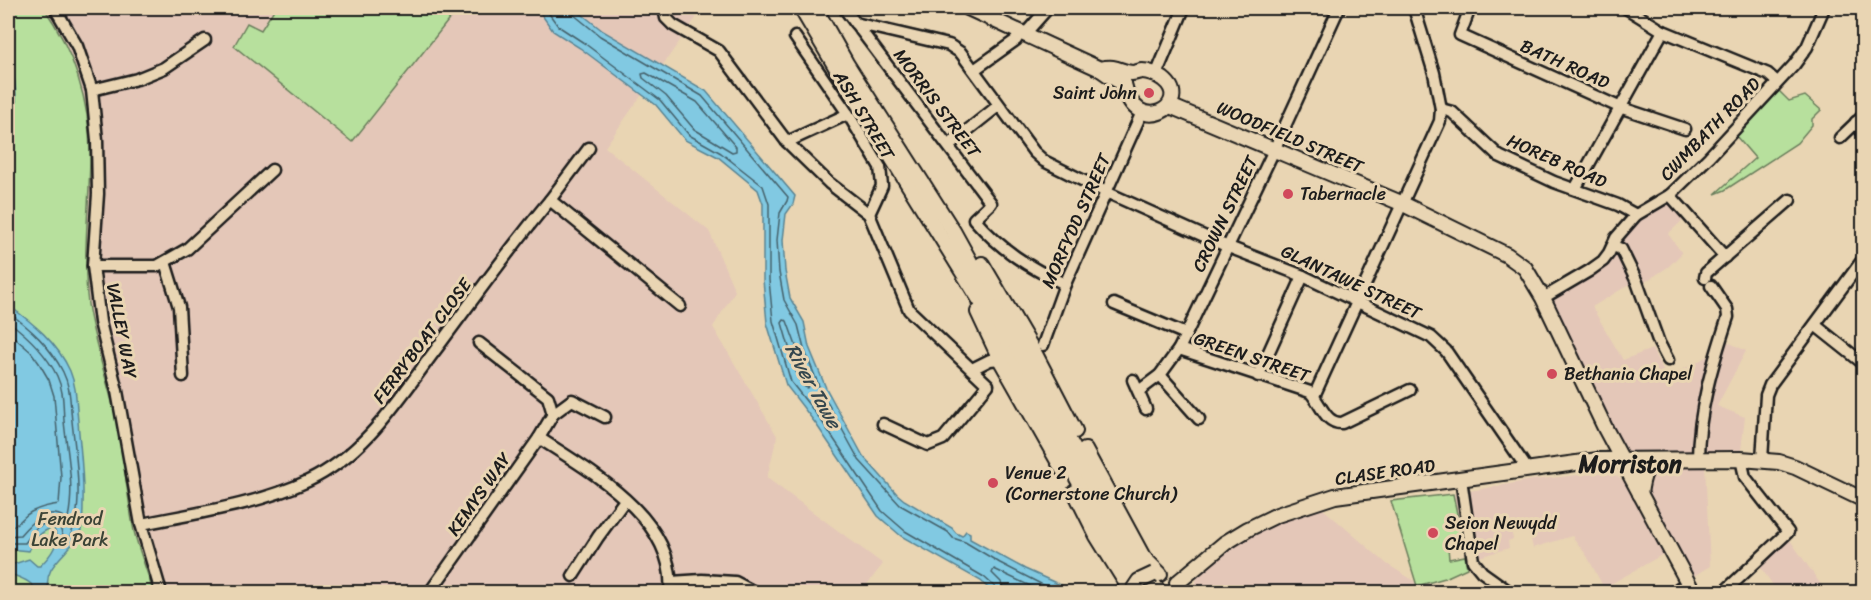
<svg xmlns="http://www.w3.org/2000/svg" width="1871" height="600" viewBox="0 0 1871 600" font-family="Sriracha,sans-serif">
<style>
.built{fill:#e4c7b8}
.green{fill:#b7e09d;stroke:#6a7e5c;stroke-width:1.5}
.water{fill:#81c9e2;stroke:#598493;stroke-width:1.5}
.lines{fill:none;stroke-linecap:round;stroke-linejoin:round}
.shore{stroke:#44616b;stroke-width:1.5}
.minor-casing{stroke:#1c1c1c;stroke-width:15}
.major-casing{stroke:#1c1c1c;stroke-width:18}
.minor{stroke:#e9d5b3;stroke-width:10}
.major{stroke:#e9d5b3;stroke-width:14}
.major-bridge-casing{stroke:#1c1c1c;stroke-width:18;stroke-linecap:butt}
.major-bridge{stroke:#e9d5b3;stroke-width:14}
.poi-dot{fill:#d1495b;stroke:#e9d5b3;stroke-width:2}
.labels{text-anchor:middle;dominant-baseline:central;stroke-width:6;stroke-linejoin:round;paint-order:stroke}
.street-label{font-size:18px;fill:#1c1c1c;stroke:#e9d5b3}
.poi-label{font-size:18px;fill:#1c1c1c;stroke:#e9d5b3;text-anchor:start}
.park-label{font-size:18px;fill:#3b4336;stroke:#e9d5b3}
.water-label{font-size:20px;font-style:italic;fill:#35474e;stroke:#e9d5b3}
.district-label{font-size:24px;font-weight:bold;fill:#1c1c1c;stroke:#e9d5b3}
</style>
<rect width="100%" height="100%" fill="#e9d5b3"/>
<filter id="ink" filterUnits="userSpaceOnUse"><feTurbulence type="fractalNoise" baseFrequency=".0167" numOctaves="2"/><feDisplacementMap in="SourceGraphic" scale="12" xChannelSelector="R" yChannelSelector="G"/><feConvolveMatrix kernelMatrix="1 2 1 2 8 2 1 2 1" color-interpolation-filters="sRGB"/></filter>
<g filter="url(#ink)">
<g class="built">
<polygon points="8,8 703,8 605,147 709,231 735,291 713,327 777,436 767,478 883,564 861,592 49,592 8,162"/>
<polygon points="1682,192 1684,219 1668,234 1682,253 1668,267 1633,290 1630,284 1592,307 1623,360 1652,349 1667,378 1712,354 1724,340 1746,351 1717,406 1745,417 1741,450 1625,457 1551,300 1593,274 1616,254 1622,239 1639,219 1670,202"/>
<polygon points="1705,465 1710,566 1692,577 1644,491 1652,470 1660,467"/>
<polygon points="1608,472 1619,477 1626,484 1665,553 1604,588 1587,556 1572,536 1533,548 1528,526 1511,530 1513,539 1508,541 1509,548 1466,561 1453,494 1532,480"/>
<polygon points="1322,508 1387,564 1416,582 1417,585 1425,583 1440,592 1196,592 1195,586 1198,572 1249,537 1308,510"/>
<polygon points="1790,540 1826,592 1778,592 1758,564"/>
</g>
<g class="green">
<path d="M8,8H44C73,49 90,102 90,153C90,203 82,254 88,304C94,346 110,386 118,428C125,462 127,497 134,531C139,552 148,572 153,592H8Z"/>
<polygon points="275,8 454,8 455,12 352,142 234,46 247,23 261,30"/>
<polygon points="1778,90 1789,101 1805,96 1821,110 1812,119 1812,125 1797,143 1725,190 1715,194 1755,158 1736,136"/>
<polygon points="1453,494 1463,543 1448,547 1449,559 1465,556 1467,568 1445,578 1417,586 1391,501"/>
</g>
<g class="water">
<polygon points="537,8 574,8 603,31 706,91 795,196 793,204 786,214 783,240 785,271 790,298 804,322 809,347 826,388 863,456 897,494 904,500 952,528 956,533 962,536 966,531 970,533 970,539 1025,569 1076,592 998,592 991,591 981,581 901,536 878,516 816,424 786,385 767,323 763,280 763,204 758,190 718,157 685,140 656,105 580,48 553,31"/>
<path d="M8,41C16,82 22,121 8,162Z"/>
<path d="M8,305C33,323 57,342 70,371C77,388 76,403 78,421C80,448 84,475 83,503C83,511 83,522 81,530C74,552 40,564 49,592H37C32,580 19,578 8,573V563L14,564L29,559L37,566H40C51,555 62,542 53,527C41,532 34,538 29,551L8,549Z"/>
</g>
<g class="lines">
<g class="shore">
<polyline points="545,8 558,26 584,43 660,100 689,135 721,153 763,186 769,204 769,280 773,321 791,382 821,420 882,511 905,531 984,577 995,587 996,592"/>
<polyline points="571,8 573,14 600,36 702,96 788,197 787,201 780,213 777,240 779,272 784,300 798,325 804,349 821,391 859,460 900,505 948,532 953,538 965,542 1000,563 1041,584 1063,592"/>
<polyline points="8,71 12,110 8,141"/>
<polygon points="646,73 697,102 736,147 736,151 732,152 694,129 666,96 643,78 642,74"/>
<path d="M8,312C31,329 50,346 63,372C71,388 70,404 72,421C75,452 86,513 68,539H64L59,525L52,521L37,527L25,543H8"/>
<polygon points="784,320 787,321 810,384 808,388 805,387 798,378 782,323"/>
<path d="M8,321C28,336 46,353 57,376C64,391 63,405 64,421C67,453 75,486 68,518H65C47,506 31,522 20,535L8,536"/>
<path d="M8,332L31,352L39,363L49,380L54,396L61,477L59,504C50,505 41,507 31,512C21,517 20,526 8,527"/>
<polyline points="1004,592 1001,582 992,573 994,569 1043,592"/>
</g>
<g class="minor-casing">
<g id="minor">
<polyline points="55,8 77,46 92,90 97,140 98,194 93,266 100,322 117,391 141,524 161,592"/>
<polyline points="664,8 666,18 673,25 719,51 787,142 829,183 869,214 909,310 988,385 943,439 928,445 883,424"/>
<path d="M844,8L991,203L974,219C1000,249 1029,268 1065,284"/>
<polyline points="1470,8 1460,35 1619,107 1685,129"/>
<polyline points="1626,8 1663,31 1768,74 1777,82"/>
<polyline points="855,23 949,45 961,53 1034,152 1044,161 1106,192 1226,246 1303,276 1431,337 1446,351 1528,470"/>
<polyline points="1025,34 1048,8"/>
<polyline points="795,37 848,114 880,167 882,186 869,214"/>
<polyline points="974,70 1016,40 1020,32"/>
<polyline points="1156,75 1184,8"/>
<polyline points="92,90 137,79 164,68 205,40"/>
<polyline points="1441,109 1452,112 1499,156 1554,182 1618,205 1636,215"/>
<polyline points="1856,122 1864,135"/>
<polyline points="1840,138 1864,115"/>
<polyline points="787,142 848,114"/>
<polyline points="949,145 998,106"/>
<polyline points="1575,189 1663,31"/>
<polyline points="1670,195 1725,257"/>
<polyline points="550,200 589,148"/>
<polyline points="1613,246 1621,249 1637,282 1659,343 1668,360"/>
<polyline points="165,262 179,307 183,376"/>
<polyline points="93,266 157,266 187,249 272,170"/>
<polyline points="1705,278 1706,273 1790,200"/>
<polyline points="1543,298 1589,271 1603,261 1609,253 1616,238 1636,215 1670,195 1709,157 1794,65 1807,47 1824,8"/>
<polyline points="1114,304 1186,334"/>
<polyline points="1815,325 1864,364"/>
<polyline points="479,343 548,397 553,414"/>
<polyline points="1043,345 1065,284 1142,112"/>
<path d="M1179,349L1310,392C1321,403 1325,424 1342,423L1410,390"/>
<polyline points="972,369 990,360 1000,359"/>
<polyline points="1160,375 1199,419"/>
<polyline points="1258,376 1303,276"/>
<polyline points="1133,380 1146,409"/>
<polyline points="1140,390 1160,375 1179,349 1274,150 1339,8"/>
<polyline points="1314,396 1440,121 1441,109 1434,73 1414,8"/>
<path d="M539,438C591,472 677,519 670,592"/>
<path d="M1698,459C1698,412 1713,362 1728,317L1727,309L1711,286"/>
<polyline points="1762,460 1766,395 1770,385 1864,258"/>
<polyline points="1461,479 1473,561 1482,572 1510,592"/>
<path d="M141,524C197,513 256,505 308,481C365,454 398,400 434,352C472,301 509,249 550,200L680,306"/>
<polyline points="573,576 598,537 625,500"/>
<polyline points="671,582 702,580 735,582 754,592"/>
<polyline points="430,592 539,438 553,414 572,400 605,417"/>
<polyline points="1678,592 1679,588"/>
<polyline points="1724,592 1788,532 1745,477 1741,459"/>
</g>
</g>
<g class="major-casing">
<g id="major">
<polyline points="801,8 843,79 983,305 1117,552 1145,592"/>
<polyline points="815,8 846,63 953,231 1075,451 1125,545 1159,592"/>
<polyline points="968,8 1100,69 1110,76 1124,84"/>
<path d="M1100,69C1118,65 1119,72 1132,73C1136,73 1139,71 1142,71C1149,71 1157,75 1163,79C1195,104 1136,140 1124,84"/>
<polyline points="1170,106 1401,203 1507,255 1525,268 1543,298 1606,430 1693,592"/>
<polyline points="982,264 1035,354 1075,431"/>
<polyline points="978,312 1000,359 1063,470"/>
<polyline points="1085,450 1143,557 1160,574"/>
<polyline points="1075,492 1097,536 1125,581 1129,592"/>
<path d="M1640,494C1642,479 1644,465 1660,461"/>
<polyline points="1177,583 1225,543 1248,529 1277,515 1335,496 1598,460 1741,459 1779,462 1795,467 1864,500"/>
<polyline points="1182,591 1183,592"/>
</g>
</g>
<use href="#minor" class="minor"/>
<use href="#major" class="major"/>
<g class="major-bridge-casing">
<polyline id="major-bridge" points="1133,590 1139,581 1154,574"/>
</g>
<use href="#major-bridge" class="major-bridge"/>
</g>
</g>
<g class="poi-dot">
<circle cx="1149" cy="93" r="6"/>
<circle cx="1288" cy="194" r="6"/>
<circle cx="1552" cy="374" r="6"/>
<circle cx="993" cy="483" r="6"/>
<circle cx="1433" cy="533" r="6"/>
</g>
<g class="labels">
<g class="street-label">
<text transform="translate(1565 64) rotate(24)">BATH ROAD</text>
<text transform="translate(937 103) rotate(53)">MORRIS STREET</text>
<text transform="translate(864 115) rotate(59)">ASH STREET</text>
<text transform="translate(1710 129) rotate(-46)">CWMBATH ROAD</text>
<text transform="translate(1290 137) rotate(23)">WOODFIELD STREET</text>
<text transform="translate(1557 161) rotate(24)">HOREB ROAD</text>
<text transform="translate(1225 214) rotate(-64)">CROWN STREET</text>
<text transform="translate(1076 221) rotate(-66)">MORFYDD STREET</text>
<text transform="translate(1351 282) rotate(25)">GLANTAWE STREET</text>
<text transform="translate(122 331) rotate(79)">VALLEY WAY</text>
<text transform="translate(422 341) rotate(-53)">FERRYBOAT CLOSE</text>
<text transform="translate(1252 357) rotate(19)">GREEN STREET</text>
<text transform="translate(1385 472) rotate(-8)">CLASE ROAD</text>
<text transform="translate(479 494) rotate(-55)">KEMYS WAY</text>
</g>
<g class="poi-label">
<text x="1137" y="93" text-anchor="end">Saint John</text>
<text x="1300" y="194">Tabernacle</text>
<text x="1564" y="374">Bethania Chapel</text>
<text x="1005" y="473">Venue 2<tspan x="1005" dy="21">(Cornerstone Church)</tspan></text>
<text x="1445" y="523">Seion Newydd<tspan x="1445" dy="21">Chapel</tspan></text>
</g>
<g class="park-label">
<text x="70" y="519">Fendrod<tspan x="70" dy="21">Lake Park</tspan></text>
</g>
<g class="water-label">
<text transform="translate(813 386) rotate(61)">River Tawe</text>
</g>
<g class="district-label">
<text x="1630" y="464">Morriston</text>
</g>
</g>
<rect width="1871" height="600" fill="none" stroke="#e9d5b3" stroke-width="30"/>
<rect x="15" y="15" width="1841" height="570" fill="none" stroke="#1c1c1c" stroke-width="2" filter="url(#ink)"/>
</svg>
